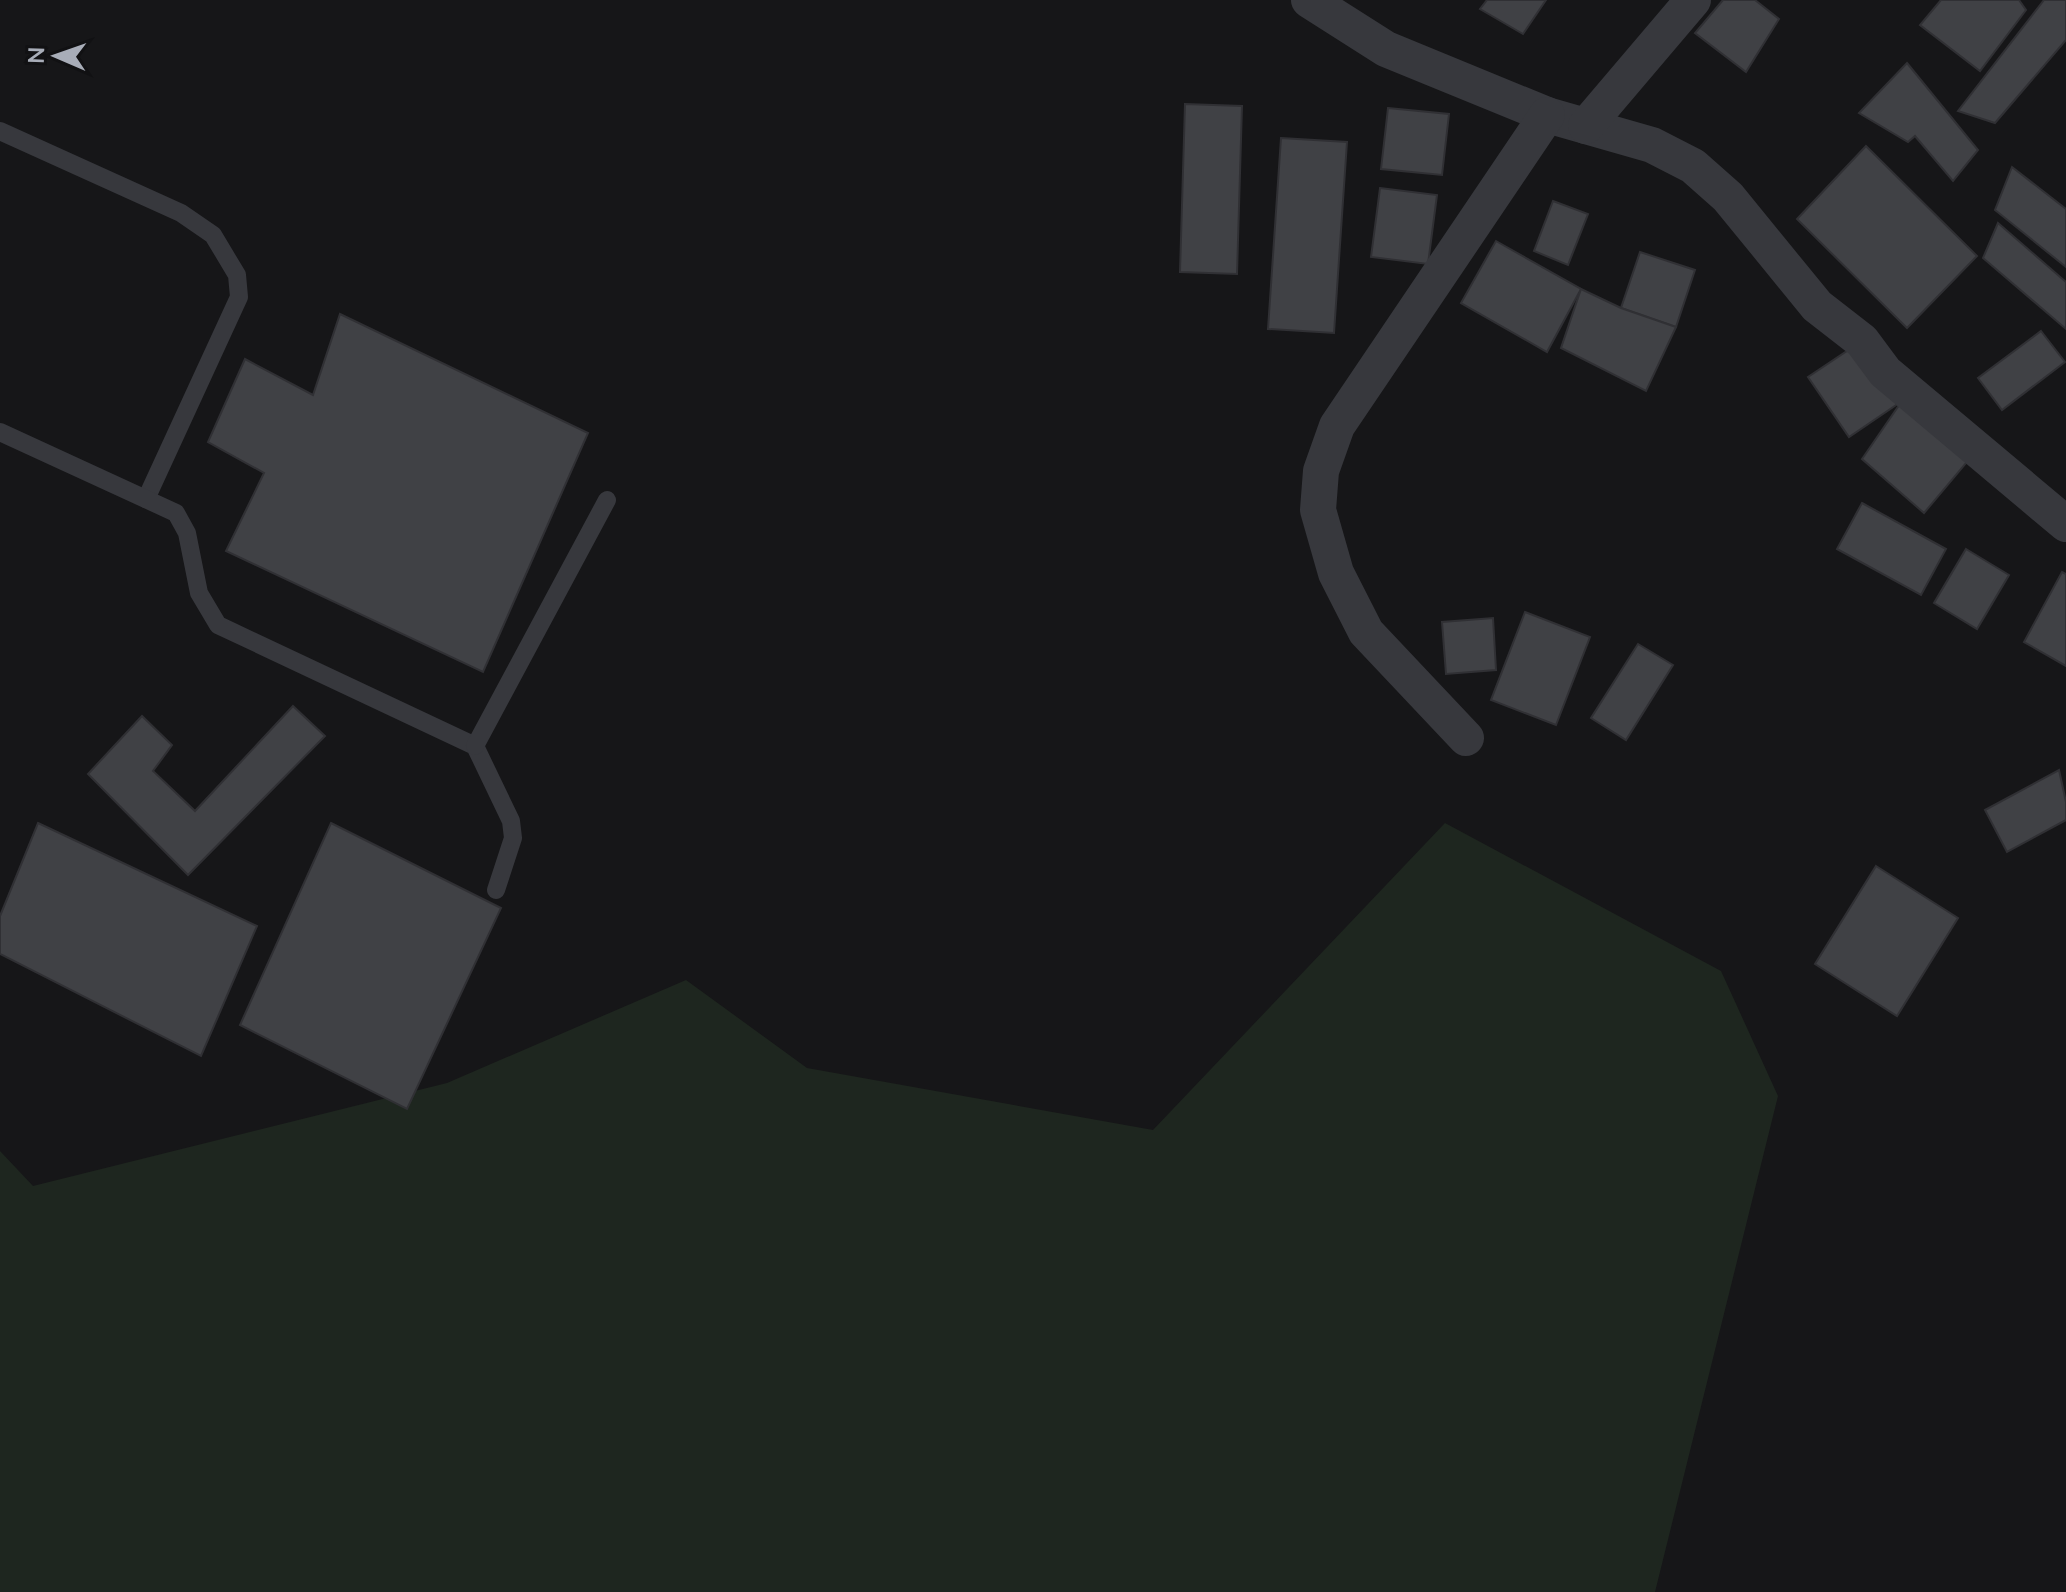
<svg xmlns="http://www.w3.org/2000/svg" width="2066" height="1592" viewBox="0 0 2066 1592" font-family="Lato,sans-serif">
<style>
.green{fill:#1e261f}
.building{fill:#404145;stroke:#303034;stroke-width:2}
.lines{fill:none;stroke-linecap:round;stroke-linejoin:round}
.lane{stroke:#37383d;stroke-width:18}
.street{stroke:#37383d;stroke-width:36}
</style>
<rect width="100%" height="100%" fill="#161618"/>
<polygon class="green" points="1445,823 1721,971 1778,1096 1655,1592 0,1592 0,1151 33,1186 447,1083 686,980 807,1068 1153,1130"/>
<g class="building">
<polygon points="1487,0 1546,0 1523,34 1480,9"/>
<polygon points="1723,0 1755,0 1779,19 1746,72 1695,33"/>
<polygon points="1941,0 2019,0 2026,10 1980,71 1920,25"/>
<polygon points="2044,0 2066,0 2066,40 1995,123 1958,111"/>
<polygon points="1907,63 1978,150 1953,181 1915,136 1908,142 1859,113"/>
<polygon points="1185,104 1242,106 1237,274 1180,272"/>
<polygon points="1388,108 1449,114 1442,175 1381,169"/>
<polygon points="1281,138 1347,142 1334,333 1268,329"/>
<polygon points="1866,146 1977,256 1907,328 1797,219"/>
<polygon points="2012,167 2066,209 2066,267 1995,210"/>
<polygon points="1380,188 1437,195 1428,264 1371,257"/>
<polygon points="1553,201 1588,214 1568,265 1534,251"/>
<polygon points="1998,223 2066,282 2066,329 1983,258"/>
<polygon points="1496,241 1581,289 1547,352 1461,303"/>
<polygon points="1640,252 1695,270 1676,327 1621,308"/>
<polygon points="1581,289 1621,308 1676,327 1646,391 1561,348"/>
<polygon points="340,314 588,433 483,672 226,551 264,473 208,442 245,359 313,395"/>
<polygon points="2041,331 2065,362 2002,410 1978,378"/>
<polygon points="1862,341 1902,401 1849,437 1808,377"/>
<polygon points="1902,401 1972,456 1924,513 1862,459"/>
<polygon points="1862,503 1946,549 1921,595 1837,549"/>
<polygon points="1966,549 2009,575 1977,629 1934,603"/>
<polygon points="2062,572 2066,574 2066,666 2024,642"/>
<polygon points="1525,612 1590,637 1556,725 1491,700"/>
<polygon points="1493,618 1496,670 1446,674 1442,622"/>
<polygon points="1638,644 1673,665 1626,740 1591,718"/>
<polygon points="293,706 325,736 188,875 88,774 142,716 172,745 153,771 195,811"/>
<polygon points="2059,770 2066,802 2066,820 2007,852 1985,810"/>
<polygon points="38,823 257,926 201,1056 0,954 0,916"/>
<polygon points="331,823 501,908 407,1109 240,1025"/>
<polygon points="1876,866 1958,918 1897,1016 1815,964"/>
</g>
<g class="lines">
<g class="lane">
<polyline points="0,131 181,213 213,235 237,275 239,297 146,499"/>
<polyline points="0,432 176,513 187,533 199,593 218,625 475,746 511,821 513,838 496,890"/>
<polyline points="475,746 607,500"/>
</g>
<g class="street">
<polyline points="1309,0 1386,49 1547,115 1652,145 1693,166 1728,197 1817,306 1862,341 1885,372 2066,524"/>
<polyline points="1586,126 1693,0"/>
<polyline points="1466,738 1366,632 1336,573 1318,510 1321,471 1337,426 1547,115"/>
</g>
</g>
<g transform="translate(56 56) rotate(272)" stroke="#111113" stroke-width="6" paint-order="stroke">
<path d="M0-6L14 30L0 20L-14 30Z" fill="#a8adb8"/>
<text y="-12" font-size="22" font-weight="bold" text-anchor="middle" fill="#a8adb8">N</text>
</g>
</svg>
